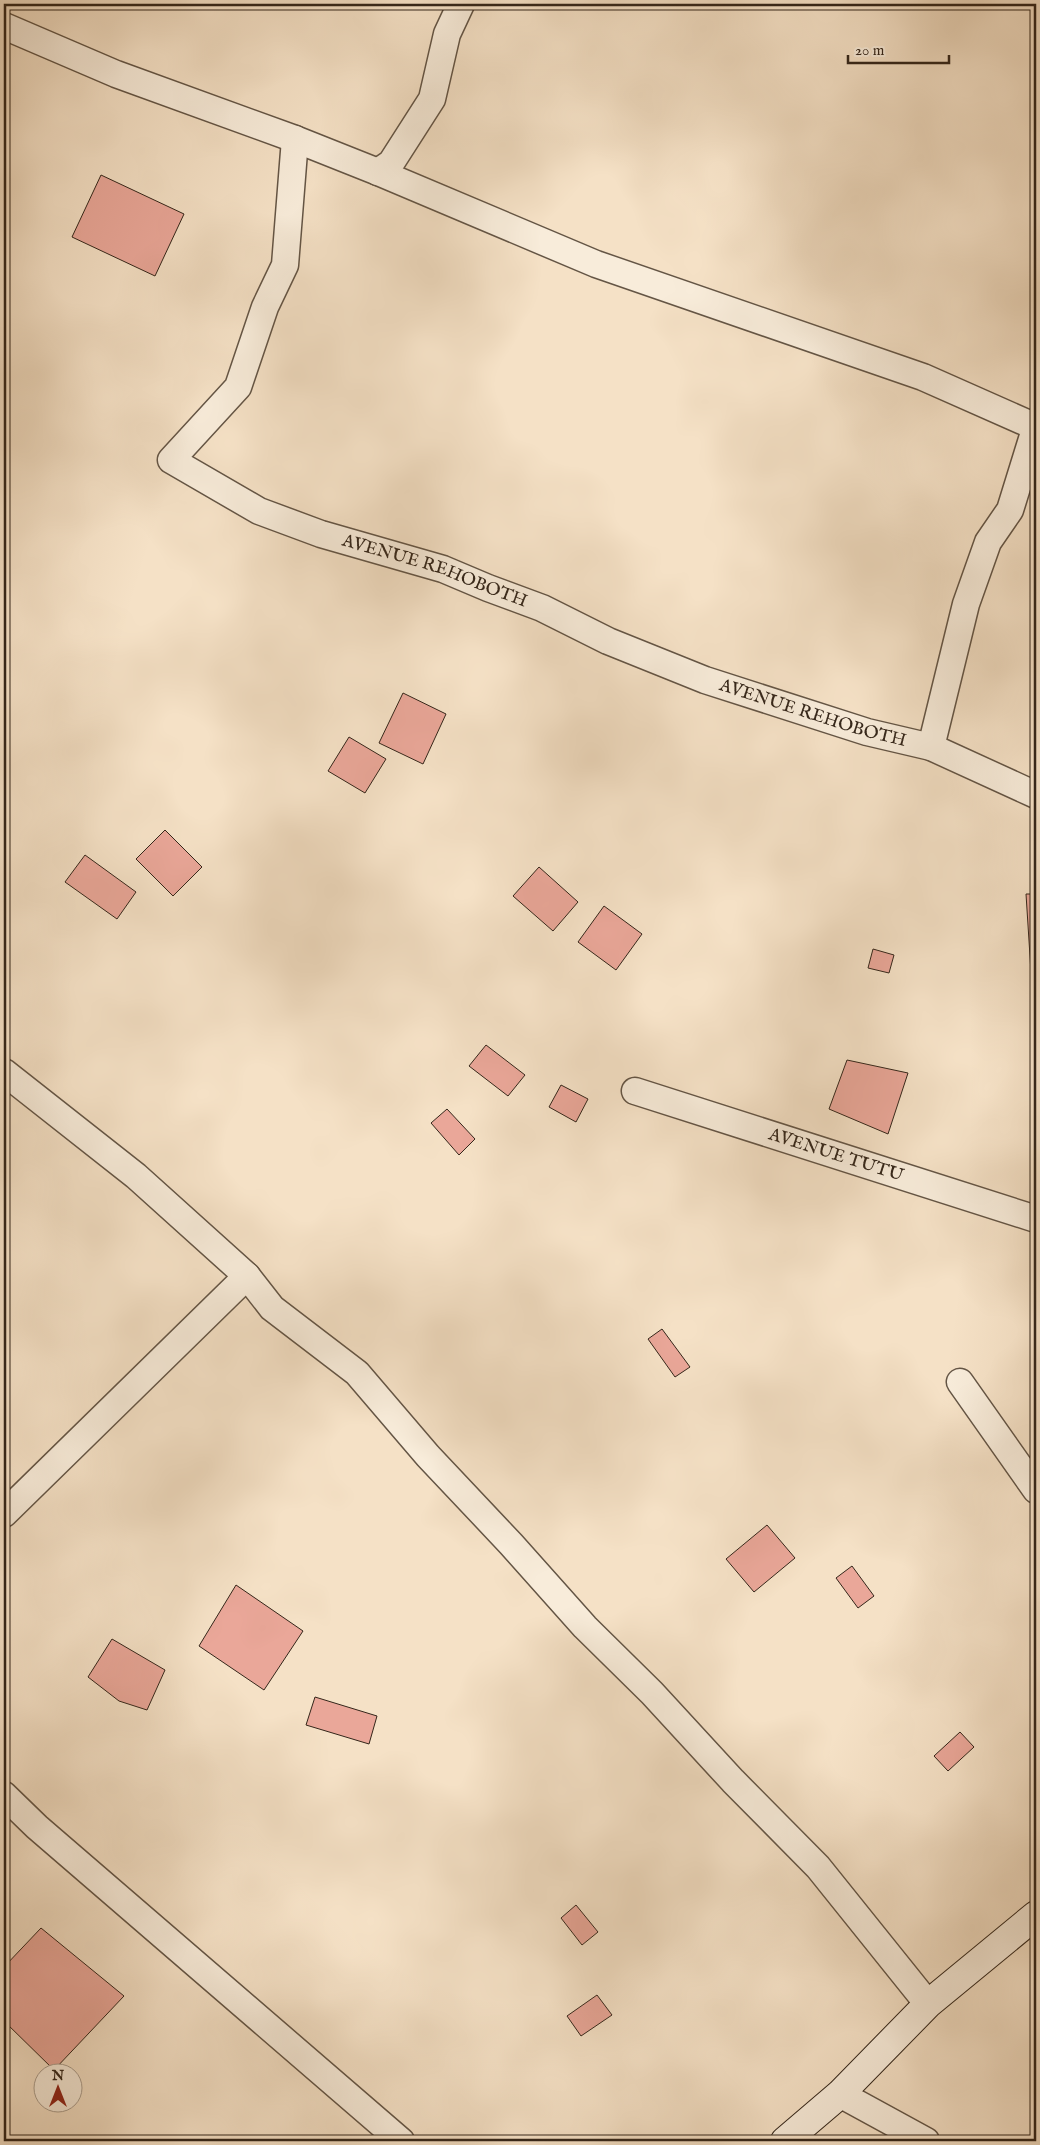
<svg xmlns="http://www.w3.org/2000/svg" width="1040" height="2145" viewBox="0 0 1040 2145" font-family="'IM FELL English',serif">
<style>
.building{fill:#eaa799;stroke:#34261a}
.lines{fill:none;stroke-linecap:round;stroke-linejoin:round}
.street-casing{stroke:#645545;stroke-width:29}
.secondary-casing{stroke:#34261a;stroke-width:30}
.street{stroke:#f8ecda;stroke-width:26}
.secondary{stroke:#f8ecda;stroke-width:28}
.labels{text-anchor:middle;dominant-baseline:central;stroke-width:4;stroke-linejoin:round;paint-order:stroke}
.street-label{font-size:18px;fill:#34261a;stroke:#f8ecda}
</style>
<rect width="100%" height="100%" fill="#f5e1c6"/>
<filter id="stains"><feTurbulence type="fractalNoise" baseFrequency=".004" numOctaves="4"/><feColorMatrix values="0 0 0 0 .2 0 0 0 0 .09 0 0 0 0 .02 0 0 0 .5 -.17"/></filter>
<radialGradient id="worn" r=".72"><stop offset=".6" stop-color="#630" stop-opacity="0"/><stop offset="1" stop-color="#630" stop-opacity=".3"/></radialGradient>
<g class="building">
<polygon points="101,175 184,214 155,276 72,237"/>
<polygon points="403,693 446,714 423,764 379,743"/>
<polygon points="349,737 386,759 365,793 328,771"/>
<polygon points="165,830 202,867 173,896 136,859"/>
<polygon points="85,855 136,892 117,919 65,882"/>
<polygon points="539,867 578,902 553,931 513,896"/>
<polygon points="1026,894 1036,894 1036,970 1031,972"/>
<polygon points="604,906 642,934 616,970 578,942"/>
<polygon points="873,949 894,955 889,973 868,968"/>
<polygon points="486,1045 525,1075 508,1096 469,1066"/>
<polygon points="847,1060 908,1073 888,1134 829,1109"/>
<polygon points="561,1085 588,1099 576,1122 549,1107"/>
<polygon points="447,1109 475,1139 459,1155 431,1123"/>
<polygon points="662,1329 690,1367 675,1377 648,1339"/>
<polygon points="767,1525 795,1558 754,1592 726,1559"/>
<polygon points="852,1566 874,1596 858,1608 836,1578"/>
<polygon points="236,1585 303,1631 264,1690 199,1646"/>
<polygon points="112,1639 165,1670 147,1710 119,1701 88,1677"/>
<polygon points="315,1697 377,1716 369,1744 306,1725"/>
<polygon points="960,1732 974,1747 948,1771 934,1756"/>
<polygon points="576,1905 598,1932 582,1945 561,1918"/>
<polygon points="41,1928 124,1996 54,2070 4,2021 4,2009 9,2004 4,1999 4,1967"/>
<polygon points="597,1995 612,2015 581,2036 567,2016"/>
</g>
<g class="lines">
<g class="street-casing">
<g id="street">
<polyline points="4,26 116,74 295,139 378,172 596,264 923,377 1036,427"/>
<path id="s1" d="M295,139L285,265L265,307L238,387L171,460L259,511L321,534L443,569L488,588L542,608L608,641L705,680L867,732L931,747L1036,795"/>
<polyline points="378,172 391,163 432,99 447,34 461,4"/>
<polyline points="931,747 966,604 988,542 1010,510 1036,426"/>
<polyline points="4,1072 136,1176 247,1276 272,1308 357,1373 428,1456 511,1544 585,1627 652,1693 733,1781 818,1867 928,2004"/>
<path id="s2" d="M635,1091L1036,1219"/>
<polyline points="960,1382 1036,1490"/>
<polyline points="4,1514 247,1276"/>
<polyline points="4,1795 37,1827 401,2141"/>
<polyline points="840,2094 926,2141"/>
</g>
</g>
<g class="secondary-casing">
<polyline id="secondary" points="785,2141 840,2094 928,2004 1036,1915"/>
</g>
<use href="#street" class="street"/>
<use href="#secondary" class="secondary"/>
</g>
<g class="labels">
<g class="street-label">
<text stroke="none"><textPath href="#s1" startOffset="644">AVENUE REHOBOTH</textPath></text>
<text stroke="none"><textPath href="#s1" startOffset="1049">AVENUE REHOBOTH</textPath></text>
<text stroke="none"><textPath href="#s2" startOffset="211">AVENUE TUTU</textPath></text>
</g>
</g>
<rect width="1040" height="2145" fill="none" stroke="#f5e1c6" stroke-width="20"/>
<rect x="5" y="5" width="1030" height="2135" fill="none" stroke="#34261a" stroke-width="2.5"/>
<rect x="10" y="10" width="1020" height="2125" fill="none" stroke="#34261a"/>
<g transform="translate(58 2088)"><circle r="24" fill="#f8ecda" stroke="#aa9d8d"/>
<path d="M0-4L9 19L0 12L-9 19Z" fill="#8f2418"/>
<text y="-8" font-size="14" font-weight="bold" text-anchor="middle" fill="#34261a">N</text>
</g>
<path d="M848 55v8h101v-8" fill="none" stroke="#34261a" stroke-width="2.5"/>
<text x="855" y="55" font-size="15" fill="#34261a" stroke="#f8ecda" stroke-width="4" paint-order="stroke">20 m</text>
<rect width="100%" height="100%" filter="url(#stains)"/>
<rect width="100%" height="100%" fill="url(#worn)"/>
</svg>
